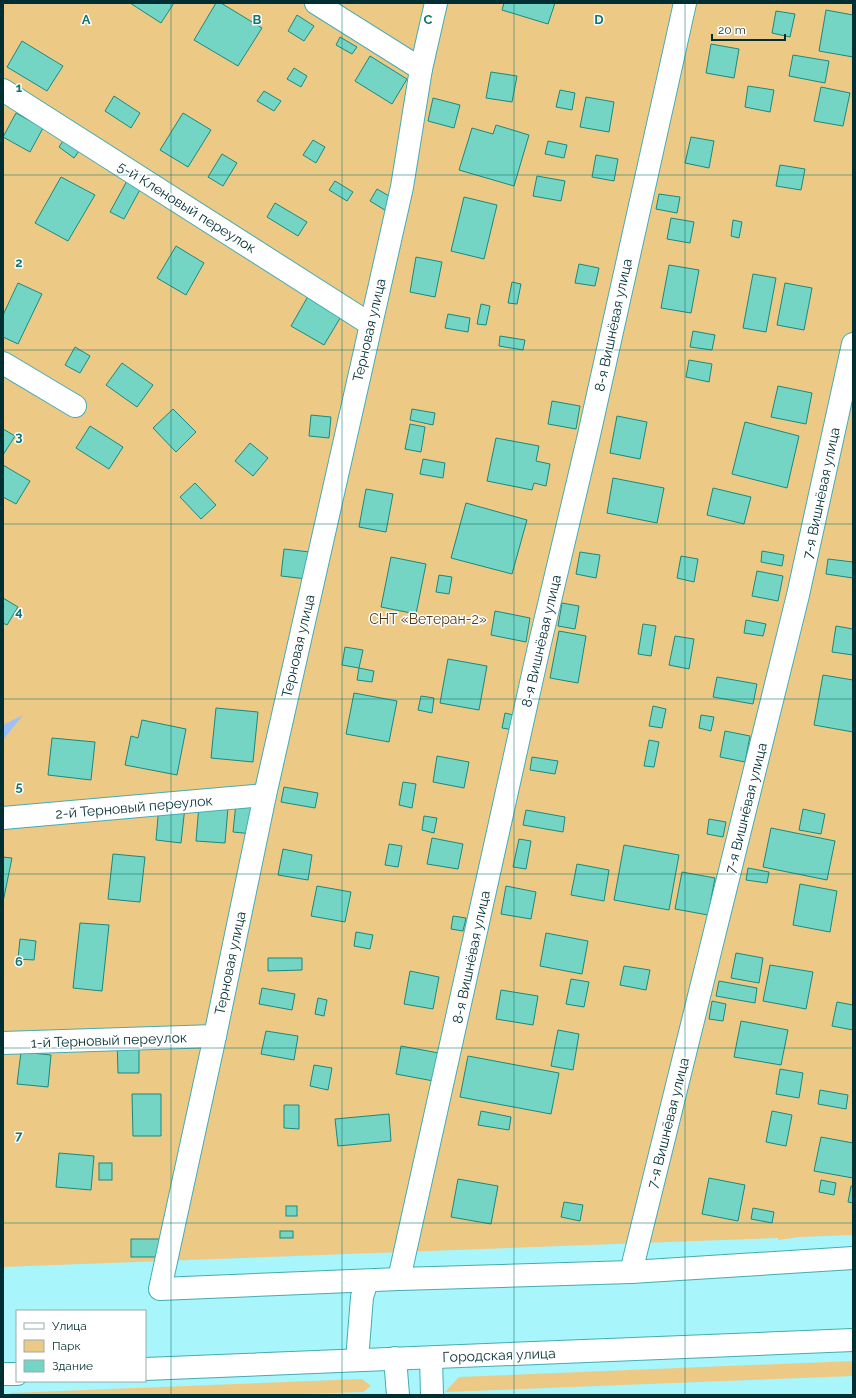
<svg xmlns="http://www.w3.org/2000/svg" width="856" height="1398" viewBox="0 0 856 1398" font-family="Raleway,sans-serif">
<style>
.green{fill:#edc986}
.water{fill:#9fbff9}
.building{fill:#74d5c5;stroke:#1b897b}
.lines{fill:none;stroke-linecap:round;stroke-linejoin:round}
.minor-casing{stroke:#44acb4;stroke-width:24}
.major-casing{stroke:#44acb4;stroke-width:24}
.minor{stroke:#fff;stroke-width:22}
.major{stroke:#fff;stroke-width:22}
.grid{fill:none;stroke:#0f766e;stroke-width:1;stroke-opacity:0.55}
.labels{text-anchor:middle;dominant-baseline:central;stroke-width:3;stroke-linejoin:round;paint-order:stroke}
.street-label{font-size:14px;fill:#002f33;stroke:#fff}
.park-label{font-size:14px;fill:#4d3c18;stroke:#fff}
.grid-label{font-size:13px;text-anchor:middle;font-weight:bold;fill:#0f766e;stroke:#fff;stroke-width:3;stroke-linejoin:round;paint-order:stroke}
</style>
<rect width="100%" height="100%" fill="#a8f5fb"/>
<g class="green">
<polygon points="3,3 853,3 853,1235 800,1237 778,1240 778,1238 3,1267"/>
<polygon points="853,1361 853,1376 445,1392 459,1377"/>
<polygon points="362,1379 371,1386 363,1392 275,1395 8,1395 10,1393"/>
</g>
<polygon class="water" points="23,715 3,740 3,725"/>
<g class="building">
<polygon points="130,3 174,3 161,23"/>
<polygon points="216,3 221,3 262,28 238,66 194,40"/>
<polygon points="504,3 555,3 548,24 502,10"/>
<polygon points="826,10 853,15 853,57 819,51"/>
<polygon points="776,11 795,14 790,37 772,33"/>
<polygon points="297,15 314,26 304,41 288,31"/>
<polygon points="340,37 357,47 352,54 336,45"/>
<polygon points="22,41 63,66 47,91 7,67"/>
<polygon points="711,44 739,49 734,78 706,73"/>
<polygon points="793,55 829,61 825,83 789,76"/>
<polygon points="370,56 407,79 392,104 355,81"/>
<polygon points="294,68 307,76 301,87 287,79"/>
<polygon points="491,72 517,76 512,102 486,98"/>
<polygon points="748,86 774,90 770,112 745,107"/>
<polygon points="821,87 850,93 843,126 814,121"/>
<polygon points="560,90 575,93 572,110 556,107"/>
<polygon points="264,91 281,101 274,111 257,101"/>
<polygon points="114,96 140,113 131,128 105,111"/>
<polygon points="586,97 614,102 609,132 580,127"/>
<polygon points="433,98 460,105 454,128 428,121"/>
<polygon points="16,113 43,128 30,152 3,137"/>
<polygon points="183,113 211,130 188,167 160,150"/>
<polygon points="496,125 529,135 514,186 459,170 472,128 493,134"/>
<polygon points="691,137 714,141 709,168 685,163"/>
<polygon points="65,138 81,148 74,158 59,147"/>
<polygon points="313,140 325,147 316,163 303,155"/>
<polygon points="548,141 567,145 564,158 545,154"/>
<polygon points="222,154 237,163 223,186 208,177"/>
<polygon points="596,155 618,159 614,181 592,177"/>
<polygon points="780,165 805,169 801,190 776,186"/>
<polygon points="537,176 565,181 561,201 533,196"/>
<polygon points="61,177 95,195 68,241 35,223"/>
<polygon points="128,179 142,186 124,219 110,212"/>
<polygon points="335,181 353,192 347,201 329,190"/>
<polygon points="377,189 396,200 388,212 370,201"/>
<polygon points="659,194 680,197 677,213 656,209"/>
<polygon points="464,197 497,205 484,259 451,251"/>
<polygon points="275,203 307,222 298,236 267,217"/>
<polygon points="671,218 694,222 690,243 667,239"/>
<polygon points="733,220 742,222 739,238 731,236"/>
<polygon points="176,246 204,263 186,295 157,278"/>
<polygon points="416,257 442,262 435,297 410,292"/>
<polygon points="579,264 599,268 595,286 575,283"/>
<polygon points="669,265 699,270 691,313 661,308"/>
<polygon points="753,274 776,278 766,332 743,328"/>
<polygon points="512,282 521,284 517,304 508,303"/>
<polygon points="18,283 42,294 18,344 3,337 3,315"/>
<polygon points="785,283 812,288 804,330 777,325"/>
<polygon points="311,291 345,310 324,345 291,326"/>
<polygon points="481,304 490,306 486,325 477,324"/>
<polygon points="448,314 470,318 468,332 445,328"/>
<polygon points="693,331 715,335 712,350 690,347"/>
<polygon points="500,336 525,340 523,350 499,346"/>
<polygon points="75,347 90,356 80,373 65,365"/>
<polygon points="689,360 712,364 709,382 686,377"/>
<polygon points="122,363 153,385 137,407 106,385"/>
<polygon points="778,386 812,393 806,424 771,417"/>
<polygon points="552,401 580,406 576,429 548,424"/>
<polygon points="173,409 196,432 176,452 153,428"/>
<polygon points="412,409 435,413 433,425 410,420"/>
<polygon points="311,415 331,417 329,438 309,436"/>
<polygon points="617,416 647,422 640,459 610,453"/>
<polygon points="745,422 799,436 787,488 732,474"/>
<polygon points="410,424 425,427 421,452 405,449"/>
<polygon points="90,426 123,447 109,469 76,448"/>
<polygon points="3,429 15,436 3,455"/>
<polygon points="496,438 539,446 536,461 550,464 546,486 534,483 532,490 487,481"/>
<polygon points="250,443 268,458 253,476 235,461"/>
<polygon points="423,459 445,463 443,478 420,474"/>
<polygon points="3,465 30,481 16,504 3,497"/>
<polygon points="613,478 664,488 657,523 607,513"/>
<polygon points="195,483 216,505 201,519 180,497"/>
<polygon points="713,488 751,497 744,524 707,515"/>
<polygon points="366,489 393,494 386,532 359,527"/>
<polygon points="466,503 527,520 512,574 451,558"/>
<polygon points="284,549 310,552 307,579 281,576"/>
<polygon points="762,551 784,555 782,566 761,562"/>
<polygon points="580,552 600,555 596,578 576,574"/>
<polygon points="681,556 698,559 694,582 677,578"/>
<polygon points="391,557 426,564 416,614 381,607"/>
<polygon points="828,559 853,562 853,578 826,574"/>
<polygon points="757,571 783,576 778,601 752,596"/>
<polygon points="439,575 452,577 449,594 436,592"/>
<polygon points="3,598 18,607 7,625 3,623"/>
<polygon points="562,603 579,606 575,629 558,626"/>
<polygon points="495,611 530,618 526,642 491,635"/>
<polygon points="746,620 766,624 763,636 744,633"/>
<polygon points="643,624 656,626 651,656 638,654"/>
<polygon points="836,626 853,629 853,655 832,652"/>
<polygon points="559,631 586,636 578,683 550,678"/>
<polygon points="675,636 694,639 689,669 669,665"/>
<polygon points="345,647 363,650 359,668 342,665"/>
<polygon points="448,659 487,666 479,710 440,703"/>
<polygon points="359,668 374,671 372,682 357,680"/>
<polygon points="823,675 853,680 853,732 814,725"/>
<polygon points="717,677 757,684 753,704 713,697"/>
<polygon points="354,693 397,701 389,742 346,734"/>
<polygon points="421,696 434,698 432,713 418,710"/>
<polygon points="653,706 666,709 662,728 649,726"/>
<polygon points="216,708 258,712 253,762 211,758"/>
<polygon points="505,713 522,717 520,731 502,728"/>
<polygon points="701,715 714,717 711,731 699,728"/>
<polygon points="142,720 186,729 177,775 125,765 131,736 138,738"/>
<polygon points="725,731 750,736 745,762 720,757"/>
<polygon points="52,738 95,742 91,780 48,775"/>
<polygon points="649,740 659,742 654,767 644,766"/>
<polygon points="437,756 469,762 464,788 433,782"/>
<polygon points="532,757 558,761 555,774 530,770"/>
<polygon points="403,782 416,784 412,808 399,805"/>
<polygon points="284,787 318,793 315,808 281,802"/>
<polygon points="236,803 256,805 253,834 233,832"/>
<polygon points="159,805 185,807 181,843 156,840"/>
<polygon points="199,805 228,808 225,843 196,841"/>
<polygon points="803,809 825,814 821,834 799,830"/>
<polygon points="526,810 565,817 563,832 523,825"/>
<polygon points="424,816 437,818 434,833 422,830"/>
<polygon points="709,819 726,822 723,837 707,834"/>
<polygon points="771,828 835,841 827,880 763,867"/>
<polygon points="432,838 463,844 458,869 427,864"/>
<polygon points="519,839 531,841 526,869 513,867"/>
<polygon points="389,844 402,846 398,867 385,865"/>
<polygon points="624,845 679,855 669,910 614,900"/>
<polygon points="283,849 312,855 308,880 278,875"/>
<polygon points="113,854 145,857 140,902 108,899"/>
<polygon points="3,857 12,858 3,902"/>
<polygon points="577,864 609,870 604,901 571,895"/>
<polygon points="748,868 769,872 767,883 746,880"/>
<polygon points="682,872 715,878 708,915 675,909"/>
<polygon points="800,884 837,891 830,932 793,925"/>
<polygon points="317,886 351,892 345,922 311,916"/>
<polygon points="506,886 536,892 531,919 501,914"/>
<polygon points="453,916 466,918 463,931 451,929"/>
<polygon points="80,923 109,925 102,991 73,988"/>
<polygon points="356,932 373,935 370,949 354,946"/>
<polygon points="546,933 588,941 582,974 540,966"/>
<polygon points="20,939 36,941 34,960 18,959"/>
<polygon points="736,953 763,958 759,983 731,978"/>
<polygon points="268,958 302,958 302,970 268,971"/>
<polygon points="770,965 813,972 806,1009 763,1001"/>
<polygon points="624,966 650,970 646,990 620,985"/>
<polygon points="410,971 439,977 433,1009 404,1004"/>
<polygon points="571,979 589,982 584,1007 566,1004"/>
<polygon points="719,981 757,988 755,1003 716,996"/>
<polygon points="262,988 295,994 292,1010 259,1004"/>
<polygon points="501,990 538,996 533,1025 496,1019"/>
<polygon points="318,998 327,1000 324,1016 315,1014"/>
<polygon points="712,1001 726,1004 723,1021 709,1019"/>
<polygon points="837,1002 853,1005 853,1030 832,1026"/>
<polygon points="741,1021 788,1030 781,1065 734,1057"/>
<polygon points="558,1030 579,1034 573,1070 551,1066"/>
<polygon points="266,1031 298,1036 294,1060 261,1054"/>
<polygon points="117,1038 139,1039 139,1073 118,1073"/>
<polygon points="401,1046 444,1054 439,1082 396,1074"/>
<polygon points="21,1052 51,1055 48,1087 17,1084"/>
<polygon points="468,1056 559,1073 551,1114 460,1097"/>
<polygon points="314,1065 332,1068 328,1090 310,1086"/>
<polygon points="780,1069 803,1073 799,1098 776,1094"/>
<polygon points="820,1090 848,1095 846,1109 818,1104"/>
<polygon points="132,1094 161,1094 161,1136 133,1136"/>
<polygon points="284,1105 299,1105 299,1129 284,1128"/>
<polygon points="481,1111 511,1117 509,1130 478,1125"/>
<polygon points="772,1111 792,1115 786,1146 766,1142"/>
<polygon points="389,1114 391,1141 338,1146 335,1119"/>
<polygon points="821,1137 853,1143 853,1178 814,1171"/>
<polygon points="59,1153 94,1156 91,1190 56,1187"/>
<rect x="99" y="1163" width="13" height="17"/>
<polygon points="709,1178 745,1185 738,1221 702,1214"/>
<polygon points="458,1179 498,1186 491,1224 451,1217"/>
<polygon points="821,1180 836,1183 834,1195 819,1192"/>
<polygon points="851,1186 853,1186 853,1203 848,1202"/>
<polygon points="564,1202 583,1205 580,1221 561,1217"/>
<rect x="286" y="1206" width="11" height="10"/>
<polygon points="753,1208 774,1212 772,1223 751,1219"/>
<rect x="280" y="1231" width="13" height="7"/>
<rect x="131" y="1239" width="32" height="18"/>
</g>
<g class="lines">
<g class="minor-casing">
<g id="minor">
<polyline points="316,3 421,69"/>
<polyline points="436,3 421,69 402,187 265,795 215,1036 160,1289 399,1279 631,1272 853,1258"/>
<polyline points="3,90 370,324"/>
<polyline points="3,363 75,406"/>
<polyline points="3,818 265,795"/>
<polyline points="3,1043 215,1036"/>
<polyline points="631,1272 798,595 853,344"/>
<polyline points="399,1279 539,647 589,435 685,3"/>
<polyline points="395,1358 398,1395"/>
<polyline points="431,1358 432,1395"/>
<polyline points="357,1360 362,1297 367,1281"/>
</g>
</g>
<g class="major-casing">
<g id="major">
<polyline points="145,1369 853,1340"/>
<polyline points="3,1374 17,1374"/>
</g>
</g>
<use href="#minor" class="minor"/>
<use href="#major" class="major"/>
</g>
<path class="grid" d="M171,3V1395M342,3V1395M514,3V1395M685,3V1395M3,175H853M3,350H853M3,524H853M3,699H853M3,874H853M3,1048H853M3,1223H853"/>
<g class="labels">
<g class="street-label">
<text transform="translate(187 207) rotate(32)">5-й Кленовый переулок</text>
<text transform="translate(613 325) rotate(-78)">8-я Вишнёвая улица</text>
<text transform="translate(369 330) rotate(-77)">Терновая улица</text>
<text transform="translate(821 493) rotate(-78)">7-я Вишнёвая улица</text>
<text transform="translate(541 641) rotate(-77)">8-я Вишнёвая улица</text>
<text transform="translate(298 646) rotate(-77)">Терновая улица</text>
<text transform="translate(134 807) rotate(-5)">2-й Терновый переулок</text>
<text transform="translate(746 808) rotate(-76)">7-я Вишнёвая улица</text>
<text transform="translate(471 957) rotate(-78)">8-я Вишнёвая улица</text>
<text transform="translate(230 963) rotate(-78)">Терновая улица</text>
<text transform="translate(109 1040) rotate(-2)">1-й Терновый переулок</text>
<text transform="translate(668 1123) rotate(-76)">7-я Вишнёвая улица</text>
<text transform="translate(499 1355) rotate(-2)">Городская улица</text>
</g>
<g class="park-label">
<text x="428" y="619">СНТ «Ветеран-2»</text>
</g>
</g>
<g class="grid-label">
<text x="86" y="24">A</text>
<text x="257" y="24">B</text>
<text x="428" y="24">C</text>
<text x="599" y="24">D</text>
<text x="19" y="92">1</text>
<text x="19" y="267">2</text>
<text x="19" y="441">3</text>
<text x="19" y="616">4</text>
<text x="19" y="791">5</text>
<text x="19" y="966">6</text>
<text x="19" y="1140">7</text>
</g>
<rect width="856" height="1398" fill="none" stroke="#002f33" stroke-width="8"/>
<rect x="16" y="1310" width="130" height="72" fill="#ffffff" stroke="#99acad"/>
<rect x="24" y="1323" width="20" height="6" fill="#ffffff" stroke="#99acad"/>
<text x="52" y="1330" font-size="12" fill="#002f33">Улица</text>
<rect x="24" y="1340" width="20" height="12" fill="#edc986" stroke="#99acad"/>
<text x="52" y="1350" font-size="12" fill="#002f33">Парк</text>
<rect x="24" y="1360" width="20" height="12" fill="#74d5c5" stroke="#99acad"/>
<text x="52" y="1370" font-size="12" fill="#002f33">Здание</text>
<path d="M712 34v6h73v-6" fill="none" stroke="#002f33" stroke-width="2"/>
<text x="718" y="34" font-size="12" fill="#002f33" stroke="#ffffff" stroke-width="3" paint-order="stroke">20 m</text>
</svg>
